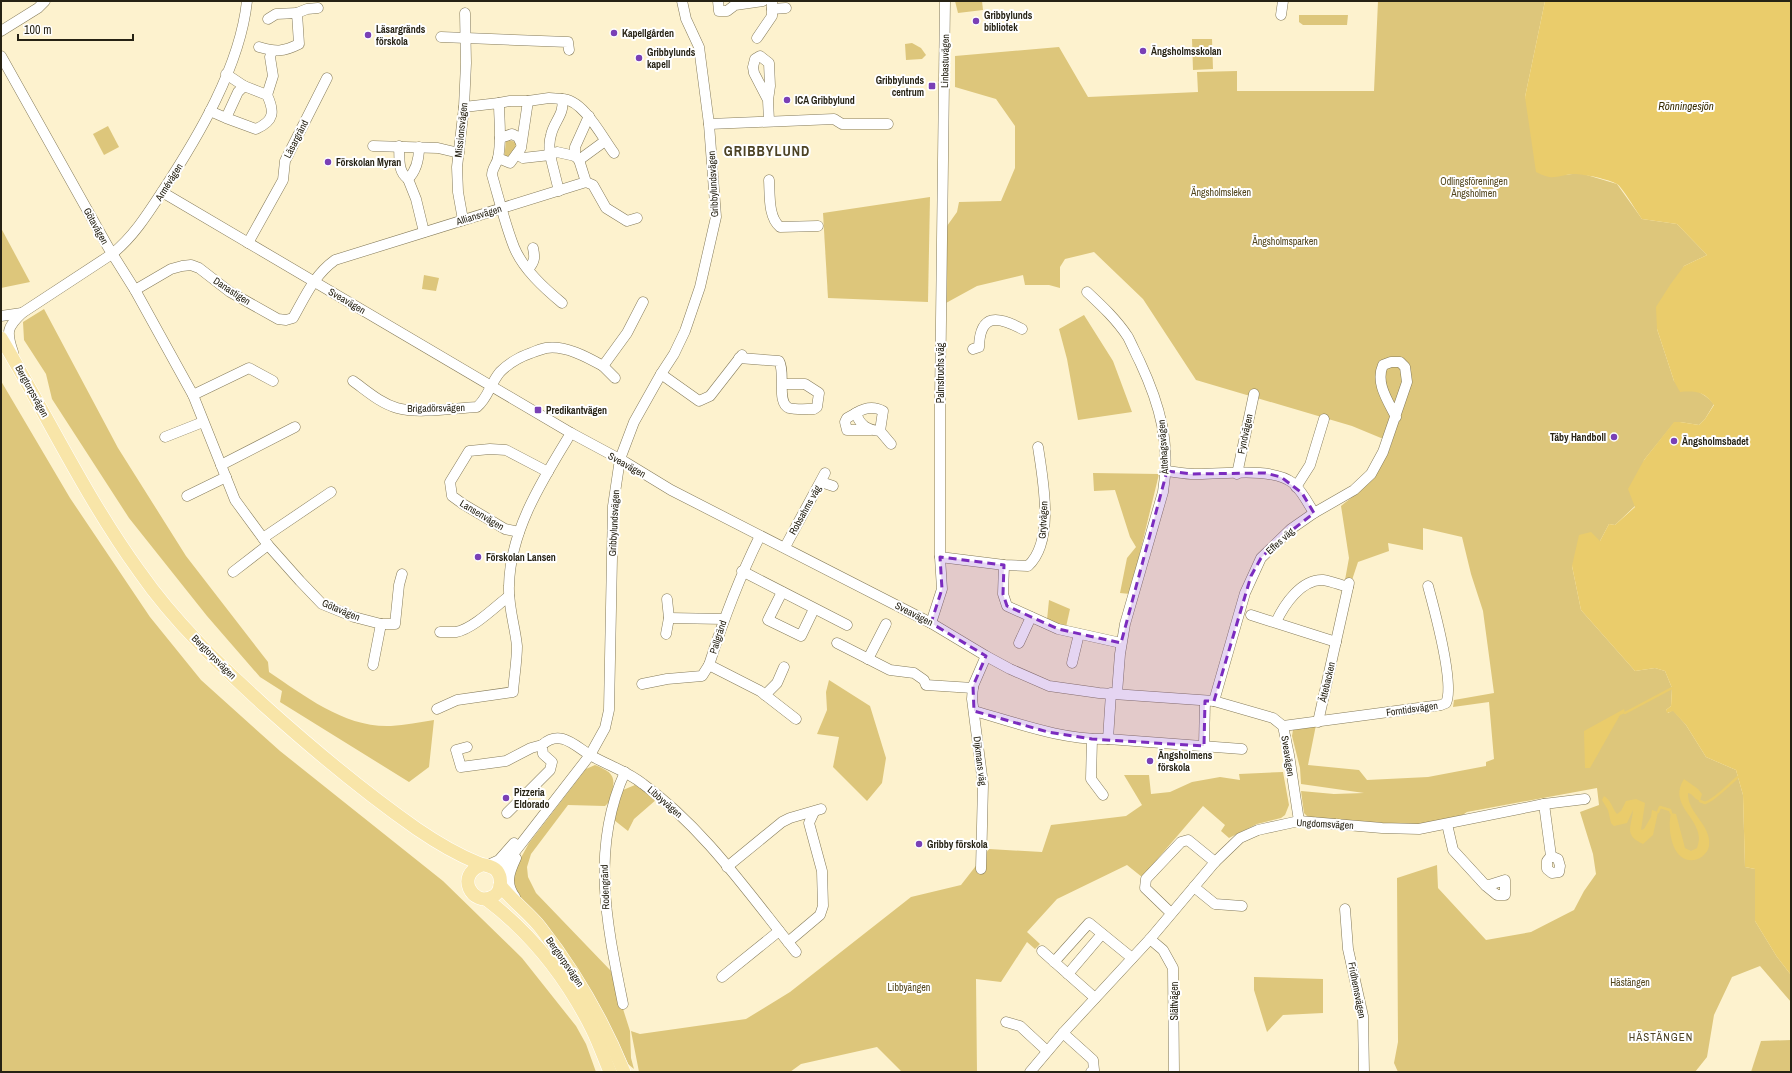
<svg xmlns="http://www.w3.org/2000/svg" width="1792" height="1073" viewBox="0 0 1792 1073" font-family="'Archivo Narrow',sans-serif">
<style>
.green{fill:#ddc67b}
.water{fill:#eacc6b}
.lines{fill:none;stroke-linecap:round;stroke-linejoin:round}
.stream{stroke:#eacc6b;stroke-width:2.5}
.minor-casing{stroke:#857b5a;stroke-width:11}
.major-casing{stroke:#fff;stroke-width:14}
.minor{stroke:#fff;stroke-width:10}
.major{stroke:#f8e5a8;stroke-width:13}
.marked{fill:#7b2cbf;fill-opacity:0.2;stroke:#7b2cbf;stroke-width:3;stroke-dasharray:8 5;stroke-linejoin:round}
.poi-dot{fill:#7940b6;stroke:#fff;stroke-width:1.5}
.labels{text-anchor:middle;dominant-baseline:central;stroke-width:4;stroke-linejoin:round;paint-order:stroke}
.poi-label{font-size:10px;font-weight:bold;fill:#262214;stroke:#fff;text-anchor:start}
.street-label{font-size:10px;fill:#262214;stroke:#fff}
.park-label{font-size:10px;fill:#50431a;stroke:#fff}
.water-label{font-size:11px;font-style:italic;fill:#382c00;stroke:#fff}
.neighbourhood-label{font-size:11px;letter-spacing:1px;fill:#4d4325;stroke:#fff}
.district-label{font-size:14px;font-weight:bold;letter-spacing:1px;fill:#4d4325;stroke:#fff}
</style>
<rect width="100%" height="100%" fill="#fdf2ce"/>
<g class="green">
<polygon points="955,1 982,1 983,10 958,13"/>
<path d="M1378,1H1545L1525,97L1564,175L1580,173L1617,184L1642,219L1677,224L1707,255L1684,266L1657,329L1674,381C1688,387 1704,392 1714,404L1705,419L1699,425L1680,422L1674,423L1644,460L1635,506L1615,525L1609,524L1600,541L1572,566L1581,610L1635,671L1655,668L1665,671L1672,688L1671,706L1666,710L1668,713L1673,710L1686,725L1706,757L1736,770L1743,795L1745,867L1755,869V921L1777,957L1791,975V1002L1760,966L1732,977L1714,1015L1707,1057L1695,1072H1398L1394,1063L1398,1042L1397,878L1437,865L1438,888L1486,940L1531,932L1574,910L1584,891L1596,874L1593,854L1580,812L1599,805L1597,788L1467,812L1458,818L1411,825L1309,818L1304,813L1301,791L1334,794L1364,793L1301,784L1300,768L1292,736L1293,730L1316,725L1308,765L1359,770L1367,780L1428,777L1486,766V762L1494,759L1489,702L1453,707L1454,700L1494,693L1483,611L1471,574L1462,537L1423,528V550L1388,543L1389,551L1358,562L1352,580H1345L1349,558L1341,506C1364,488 1386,468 1393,438H1381L1352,426L1196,380L1143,299L1094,252L1065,259L1060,267V288L1049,285H1025L1023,275L977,286L946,303L947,226L957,212L959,202L1001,201L1015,168V126L996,99L955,87V56L1059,47L1088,97L1198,92L1197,72L1237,71V91H1374Z"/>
<polygon points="1299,15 1348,15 1347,25 1303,25 1299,22"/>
<polygon points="1192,39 1212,39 1213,69 1193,70"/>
<polygon points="912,43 921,48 926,55 922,59 906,60 905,44"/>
<polygon points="108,126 119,147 104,155 93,134"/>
<polygon points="506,140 517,142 510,161 504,160"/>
<polygon points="930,197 928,302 828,298 823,213"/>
<polygon points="1,228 30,282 1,288"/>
<polygon points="424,275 439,278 436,291 422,289"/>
<path d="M44,309L118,448L186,556L268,662L269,672C305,696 345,728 391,726C405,725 420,722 434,720L429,767L409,782L280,702L282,691L260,677L207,616L129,518L52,399L46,374L24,340L23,322Z"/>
<polygon points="1084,315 1113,361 1132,412 1078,420 1067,359 1059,329"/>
<polygon points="1,381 70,498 150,617 201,680 280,751 443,881 522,958 576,1026 586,1044 596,1072 1,1072"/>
<polygon points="1093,473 1159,474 1130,594 1120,593 1127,558 1136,547 1130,537 1115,490 1094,491"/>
<polygon points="1049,600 1070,609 1066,627 1047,620"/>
<polygon points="829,680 870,706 886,758 882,783 867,801 833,767 839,737 817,734 827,710 826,692"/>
<path d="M595,765C612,772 617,776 611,795C610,800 609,803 605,806L568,805L531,854L527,867L528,877L536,893L611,971L630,1031L631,1058L634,1069L628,1064L597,1001L545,928L514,890L511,876L529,843L586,769Z"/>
<polygon points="1283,772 1289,805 1285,815 1281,818 1257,824 1229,838 1221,831 1225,825 1203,806 1142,877 1127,865 1057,899 1027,932 1040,944 1035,949 1027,942 1001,982 976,979 977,1072 902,1072 877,1047 801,1064 790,1072 639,1072 631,1031 640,1034 746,1019 790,992 911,897 961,885 989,849 1042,852 1051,825 1126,816 1142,805 1124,775 1149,775 1151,794 1170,792 1192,782 1220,777 1240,780 1239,774"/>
<polygon points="635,785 657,799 634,819 628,831 614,820 623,790"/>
<polygon points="1254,977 1323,979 1323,1013 1283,1015 1267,1032 1254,990"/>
<polygon points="1791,1040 1791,1072 1751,1072 1761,1041"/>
</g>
<g class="water">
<path d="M1545,1H1791V975L1777,957L1755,921V869L1745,867L1743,795L1736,770L1706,757L1686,725L1673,711L1667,713L1666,710L1671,706L1672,688L1665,671L1655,668L1635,671L1581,610L1572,566L1579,535L1591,532L1600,541L1609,524L1615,525L1635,507L1628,489L1644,460L1674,422H1680L1699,425L1705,419L1714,405C1704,391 1695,391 1680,392L1674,381L1657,329L1656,307L1670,285L1684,266L1707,255L1677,224L1642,219C1637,212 1622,187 1617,184C1609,179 1580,173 1572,174C1556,176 1553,181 1536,172L1525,97Z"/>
<polygon points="1624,709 1625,713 1620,715 1590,768 1585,768 1584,731"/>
<path d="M1684,779L1698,789L1702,794L1700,801L1696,799L1691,794L1688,793C1687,813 1712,825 1709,846C1707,857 1693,864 1683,858C1670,850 1668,825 1671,813L1676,814L1685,848L1691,851L1697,848C1698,845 1699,841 1699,838C1698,816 1668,804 1684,779Z"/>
<path d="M1604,796C1611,800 1612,808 1617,814L1621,811L1626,801L1636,799L1645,803L1641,830L1644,829L1651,817L1652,810L1658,812L1653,835L1643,844C1623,835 1632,826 1633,810L1627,823L1614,826L1611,823L1608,810L1602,800Z"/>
</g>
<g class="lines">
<g class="stream">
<polyline points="1625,713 1672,688"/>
<path d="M1700,801L1705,803C1716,799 1728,785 1738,777"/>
<polyline points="1658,812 1660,807 1670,810 1671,813"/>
</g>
<g class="minor-casing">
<g id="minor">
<polyline points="718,1 719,11 727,11 735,5 763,1"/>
<polyline points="772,9 786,8"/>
<polyline points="297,13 307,9 318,8"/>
<polyline points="1281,15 1283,1"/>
<polyline points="1,31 38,8 45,1"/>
<polyline points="441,37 568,42 569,50"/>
<polyline points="757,38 772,16 772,1"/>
<path d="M259,47C276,52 283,52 299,44L297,13L276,14L268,19"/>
<polyline points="1,56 108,247 135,290 193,395 235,500 268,545 300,581 322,604 354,617 381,624 395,624 399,585 402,574"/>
<polyline points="226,74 244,86"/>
<polyline points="267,95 273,76 270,57 272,51"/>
<path d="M562,99C583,99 602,137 614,153"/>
<polyline points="768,100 770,86 769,63 760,56 755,59 753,67 754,73 768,100 769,121"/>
<path d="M528,101L549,98L562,99C565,114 554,121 551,135C549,142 549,148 550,155L557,152L575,156V147L589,116"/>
<path d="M464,107L499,103C499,121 502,140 498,158C497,164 492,168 492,175C499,199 505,224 514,247C523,269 544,288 562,303"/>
<path d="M210,111L226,118L238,92L244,86L267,95C275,112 274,121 256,129L226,118"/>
<polyline points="709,124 834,119 842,124 888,124"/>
<polyline points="500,138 512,134 518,137 521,143"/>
<polyline points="373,146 438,148 459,153"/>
<path d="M399,146C400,158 397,171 408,179"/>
<path d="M419,147C419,159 417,170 408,179L416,199L424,232"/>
<polyline points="517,154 523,158 550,155 559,191"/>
<polyline points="575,156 579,160 586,182"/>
<polyline points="498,158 510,163 521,148 528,101 510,101 499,103"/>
<polyline points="579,160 605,141"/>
<path d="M769,180C770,195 768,217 780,227L818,226"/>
<polyline points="162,192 571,433 625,462 671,490 931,623 986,656 1010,669 1049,686 1099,693 1214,701 1273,718 1283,726 1289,755 1299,821"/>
<polyline points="463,220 458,192 457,167 464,107 466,63 465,13"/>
<polyline points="248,243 283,180 285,161 327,78"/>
<path d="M528,269C535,262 535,257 533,248"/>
<path d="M135,290L171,269L182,266L191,265L199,268L230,292L278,319L286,320L293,318C305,297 314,275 335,260L586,182L593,185L606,208L627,221L637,218"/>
<path d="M1087,292C1102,306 1117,320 1128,337C1132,345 1136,354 1140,362C1160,405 1171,444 1163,492L1125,624L1120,654L1117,693"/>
<polyline points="1,316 22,313"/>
<path d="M973,349L979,347C980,313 998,316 1022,329"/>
<path d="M13,352C6,332 7,327 22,313L112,254C133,237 147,215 162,192C198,137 240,67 247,1"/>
<path d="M739,358L779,361C786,373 776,403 789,408C796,410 806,409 814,409L817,407L819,393L805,384H783"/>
<polyline points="603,366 615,378"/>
<polyline points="661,374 699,401 710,396 742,355"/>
<path d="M353,381C367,391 380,403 397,408C418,414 455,408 477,407C488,398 490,384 500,372C509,363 519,357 531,353C536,351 541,349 546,348C565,345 587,357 603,366L627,333L643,302"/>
<polyline points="193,395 249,368 273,381"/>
<polyline points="856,413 847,418 845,422 847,430 871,430"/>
<path d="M880,431C868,430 860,426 856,413C864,408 874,406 883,411L880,431L891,444"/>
<polyline points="165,437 203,422"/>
<polyline points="221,465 295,427"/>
<path d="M1167,471C1176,472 1185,474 1194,474C1221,475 1271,466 1293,483C1302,491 1308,503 1314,513"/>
<polyline points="1237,474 1254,394"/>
<polyline points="821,482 833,486"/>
<polyline points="1296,487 1310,465 1324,419"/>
<polyline points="187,496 226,477"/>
<polyline points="519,532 505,529 463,504 452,496 450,482 469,451 490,449 506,450 548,472"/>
<path d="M760,536C739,578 723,621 709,665L760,691L796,719"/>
<polyline points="263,538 331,492"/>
<polyline points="785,547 825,473"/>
<path d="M940,557L1004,565L1028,566C1055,541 1043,480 1038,447"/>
<polyline points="1004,565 1003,594 1007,606 1058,629 1121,643"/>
<polyline points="742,571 847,625"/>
<polyline points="233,572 268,545"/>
<polyline points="782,592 768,620 801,636 814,609"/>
<polyline points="1251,615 1336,642"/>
<polyline points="669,618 724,619"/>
<path d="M1276,622C1284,605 1301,579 1323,580C1331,581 1340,585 1348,587"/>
<polyline points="931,623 942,589 940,557 940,400 945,1"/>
<path d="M440,632C446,632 451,632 456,632C473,629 496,606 509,596"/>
<polyline points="666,634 669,618 667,599"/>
<polyline points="837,643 890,670 914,673 924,680 926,685 973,688"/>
<polyline points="1019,643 1031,617"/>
<polyline points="868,659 886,624"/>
<polyline points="1072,663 1079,634"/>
<polyline points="373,665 381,624"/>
<polyline points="642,684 667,679 702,676 709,665"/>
<polyline points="765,695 777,683 784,667"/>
<path d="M1214,701L1245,593L1261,558L1291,529L1314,513L1354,490L1371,474L1383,452L1407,382L1405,367L1400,362H1391L1383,365C1375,383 1388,401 1396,417"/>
<path d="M437,709L457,700L513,692C514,677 517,661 517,646C515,626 508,606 509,586C510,530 543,479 571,433"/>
<path d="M974,711C1018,723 1061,740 1108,739L1242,749"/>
<polyline points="1318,722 1349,583"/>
<path d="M1283,726L1441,705L1446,703C1455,684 1434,608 1428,586"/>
<polyline points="1092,739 1091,779 1103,795"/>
<polyline points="1108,739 1111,693"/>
<polyline points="1204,746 1205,701"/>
<polyline points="467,747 456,750 461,767 506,761 531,748 542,745"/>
<polyline points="1544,804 1551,856 1547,861 1547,869 1552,873 1559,872 1560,866 1558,859 1551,856"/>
<path d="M507,813L550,770L552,762L543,754L542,745C560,729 574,745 590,755C607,765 627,771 643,784C704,828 749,894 796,952"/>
<polyline points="1447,824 1453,850 1486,886 1497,895 1505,895 1505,880 1486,886"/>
<polyline points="488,865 499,860 514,843"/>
<polyline points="727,867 782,822 790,818 821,809"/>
<polyline points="981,869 983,784 972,699 973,686 986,656"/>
<polyline points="500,880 503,867 590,755 605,728 609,710 613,506 620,459 634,422 661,374 674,354 685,331 700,287 716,217 709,124 699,47 686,19 682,1"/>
<polyline points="1194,887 1215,904 1242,906"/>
<path d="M515,897C505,883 509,873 516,858"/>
<polyline points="1345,909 1348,949 1363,1016 1364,1072"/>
<polyline points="1171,913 1145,888 1146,879 1181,842 1188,840 1215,862"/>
<polyline points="1150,939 1163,950 1173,968 1174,1072"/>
<polyline points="788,942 820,915 823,906 822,871 809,823 814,812"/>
<polyline points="1042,951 1095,998"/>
<polyline points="1054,962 1089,923 1132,958"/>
<polyline points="1068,974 1102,934"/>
<polyline points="722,977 779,931"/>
<path d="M623,1004C607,925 590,849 625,772"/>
<polyline points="1006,1022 1020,1026 1047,1051"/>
<polyline points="1063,1033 1093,1060 1094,1070 1091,1072"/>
<polyline points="1030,1072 1063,1033 1150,939 1215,862 1240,838 1258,830 1299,821 1382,828 1419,829 1544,804 1585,799"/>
</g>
</g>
<g class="major-casing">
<g id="major">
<path d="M1,338C47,415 86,498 139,571C175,623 221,666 267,708C315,751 364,792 417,829C436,842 456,854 478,863C485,866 492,865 497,871C503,879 501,893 492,897C473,907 454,875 482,865"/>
<path d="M500,885C512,901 528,912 540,927C576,973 602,1018 624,1072"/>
<path d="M486,899C531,933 567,979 592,1029C599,1043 604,1058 610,1072"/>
</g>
</g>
<use href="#minor" class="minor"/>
<use href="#major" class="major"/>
</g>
<path class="marked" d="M1167,471L1191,474L1265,473L1281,477L1302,493L1314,513L1277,542L1261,558L1251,576L1214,701H1205L1204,746L1092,739L1048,732L974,711L973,686L986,656L931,623L942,589L940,557L1004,565L1003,594L1007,606L1058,629L1121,643Z"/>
<g class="poi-dot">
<circle cx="976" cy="21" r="4"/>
<circle cx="614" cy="33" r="4"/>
<circle cx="368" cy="35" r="4"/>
<circle cx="1143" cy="51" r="4"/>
<circle cx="639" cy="58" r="4"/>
<rect x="928" y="82" width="8" height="8" rx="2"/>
<circle cx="787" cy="100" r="4"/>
<circle cx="328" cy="162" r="4"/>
<rect x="534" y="406" width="8" height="8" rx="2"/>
<circle cx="1614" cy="437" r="4"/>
<circle cx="1674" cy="441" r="4"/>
<circle cx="478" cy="557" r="4"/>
<circle cx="1150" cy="761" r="4"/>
<circle cx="506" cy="798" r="4"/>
<circle cx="919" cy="844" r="4"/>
</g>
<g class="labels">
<g class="poi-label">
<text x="984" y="15">Gribbylunds<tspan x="984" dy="12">bibliotek</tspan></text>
<text x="376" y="29">Läsargränds<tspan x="376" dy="12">förskola</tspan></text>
<text x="622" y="33">Kapellgården</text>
<text x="1151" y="51">Ängsholmsskolan</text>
<text x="647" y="52">Gribbylunds<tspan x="647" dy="12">kapell</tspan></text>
<text x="924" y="80" text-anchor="end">Gribbylunds<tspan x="924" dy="12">centrum</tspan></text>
<text x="795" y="100">ICA Gribbylund</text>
<text x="336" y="162">Förskolan Myran</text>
<text x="546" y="410">Predikantvägen</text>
<text x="1606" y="437" text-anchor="end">Täby Handboll</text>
<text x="1682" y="441">Ängsholmsbadet</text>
<text x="486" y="557">Förskolan Lansen</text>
<text x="1158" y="755">Ängsholmens<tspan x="1158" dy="12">förskola</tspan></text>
<text x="514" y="792">Pizzeria<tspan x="514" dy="12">Eldorado</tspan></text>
<text x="927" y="844">Gribby förskola</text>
</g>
<g class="street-label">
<text transform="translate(945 61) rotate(-89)">Linbastuvägen</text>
<text transform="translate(461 130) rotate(-84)">Missionsvägen</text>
<text transform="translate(296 139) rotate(-63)">Läsargränd</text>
<text transform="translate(169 182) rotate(-58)">Armévägen</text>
<text transform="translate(713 184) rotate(-93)">Gribbylundsvägen</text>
<text transform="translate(479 215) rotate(-17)">Alliansvägen</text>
<text transform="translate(96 226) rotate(61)">Götavägen</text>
<text transform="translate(232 291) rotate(33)">Danastigen</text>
<text transform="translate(347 301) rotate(30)">Sveavägen</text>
<text transform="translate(940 373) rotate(-90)">Palmstruchs väg</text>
<text transform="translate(32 391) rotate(61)">Bergtorpsvägen</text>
<text transform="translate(436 408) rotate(-1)">Brigadörsvägen</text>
<text transform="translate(1245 434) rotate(-78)">Fyndvägen</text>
<text transform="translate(1163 447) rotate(-94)">Ättehagsvägen</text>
<text transform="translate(627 465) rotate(29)">Sveavägen</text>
<text transform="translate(805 510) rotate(-61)">Robsahms väg</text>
<text transform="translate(482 515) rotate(31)">Lansenvägen</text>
<text transform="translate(1043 520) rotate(-87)">Grytvägen</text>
<text transform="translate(614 523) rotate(-87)">Gribbylundsvägen</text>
<text transform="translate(1280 541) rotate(-42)">Effes väg</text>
<text transform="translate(341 610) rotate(23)">Götavägen</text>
<text transform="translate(914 614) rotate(27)">Sveavägen</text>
<text transform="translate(718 637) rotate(-72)">Pallgränd</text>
<text transform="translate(214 657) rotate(45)">Bergtorpsvägen</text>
<text transform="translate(1327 682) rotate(-77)">Ättebacken</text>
<text transform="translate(1412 709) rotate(-8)">Forntidsvägen</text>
<text transform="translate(1288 756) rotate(81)">Sveavägen</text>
<text transform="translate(980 761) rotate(83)">Dijkmans väg</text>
<text transform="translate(665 802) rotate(41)">Libbyvägen</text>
<text transform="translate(1325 824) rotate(3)">Ungdomsvägen</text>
<text transform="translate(605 887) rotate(-92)">Rodengränd</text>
<text transform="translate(565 962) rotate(55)">Bergtorpsvägen</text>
<text transform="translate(1357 990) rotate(79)">Fridhemsvägen</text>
<text transform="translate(1174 1001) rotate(-90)">Slättvägen</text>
</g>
<g class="park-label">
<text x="1474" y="181">Odlingsföreningen<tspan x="1474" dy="12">Ängsholmen</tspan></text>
<text x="1221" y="192">Ängsholmsleken</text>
<text x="1285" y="241">Ängsholmsparken</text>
<text x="1630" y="982">Hästängen</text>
<text x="909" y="987">Libbyängen</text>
</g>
<g class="water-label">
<text x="1686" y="106">Rönningesjön</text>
</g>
<g class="neighbourhood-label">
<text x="1661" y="1037">HÄSTÄNGEN</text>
</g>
<g class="district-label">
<text x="767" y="151">GRIBBYLUND</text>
</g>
</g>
<rect width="1792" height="1073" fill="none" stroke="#262214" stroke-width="4"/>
<path d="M18 34v6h115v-6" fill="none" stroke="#262214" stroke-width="2"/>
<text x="24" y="34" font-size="12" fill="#262214" stroke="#ffffff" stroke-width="3" paint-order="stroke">100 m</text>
</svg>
